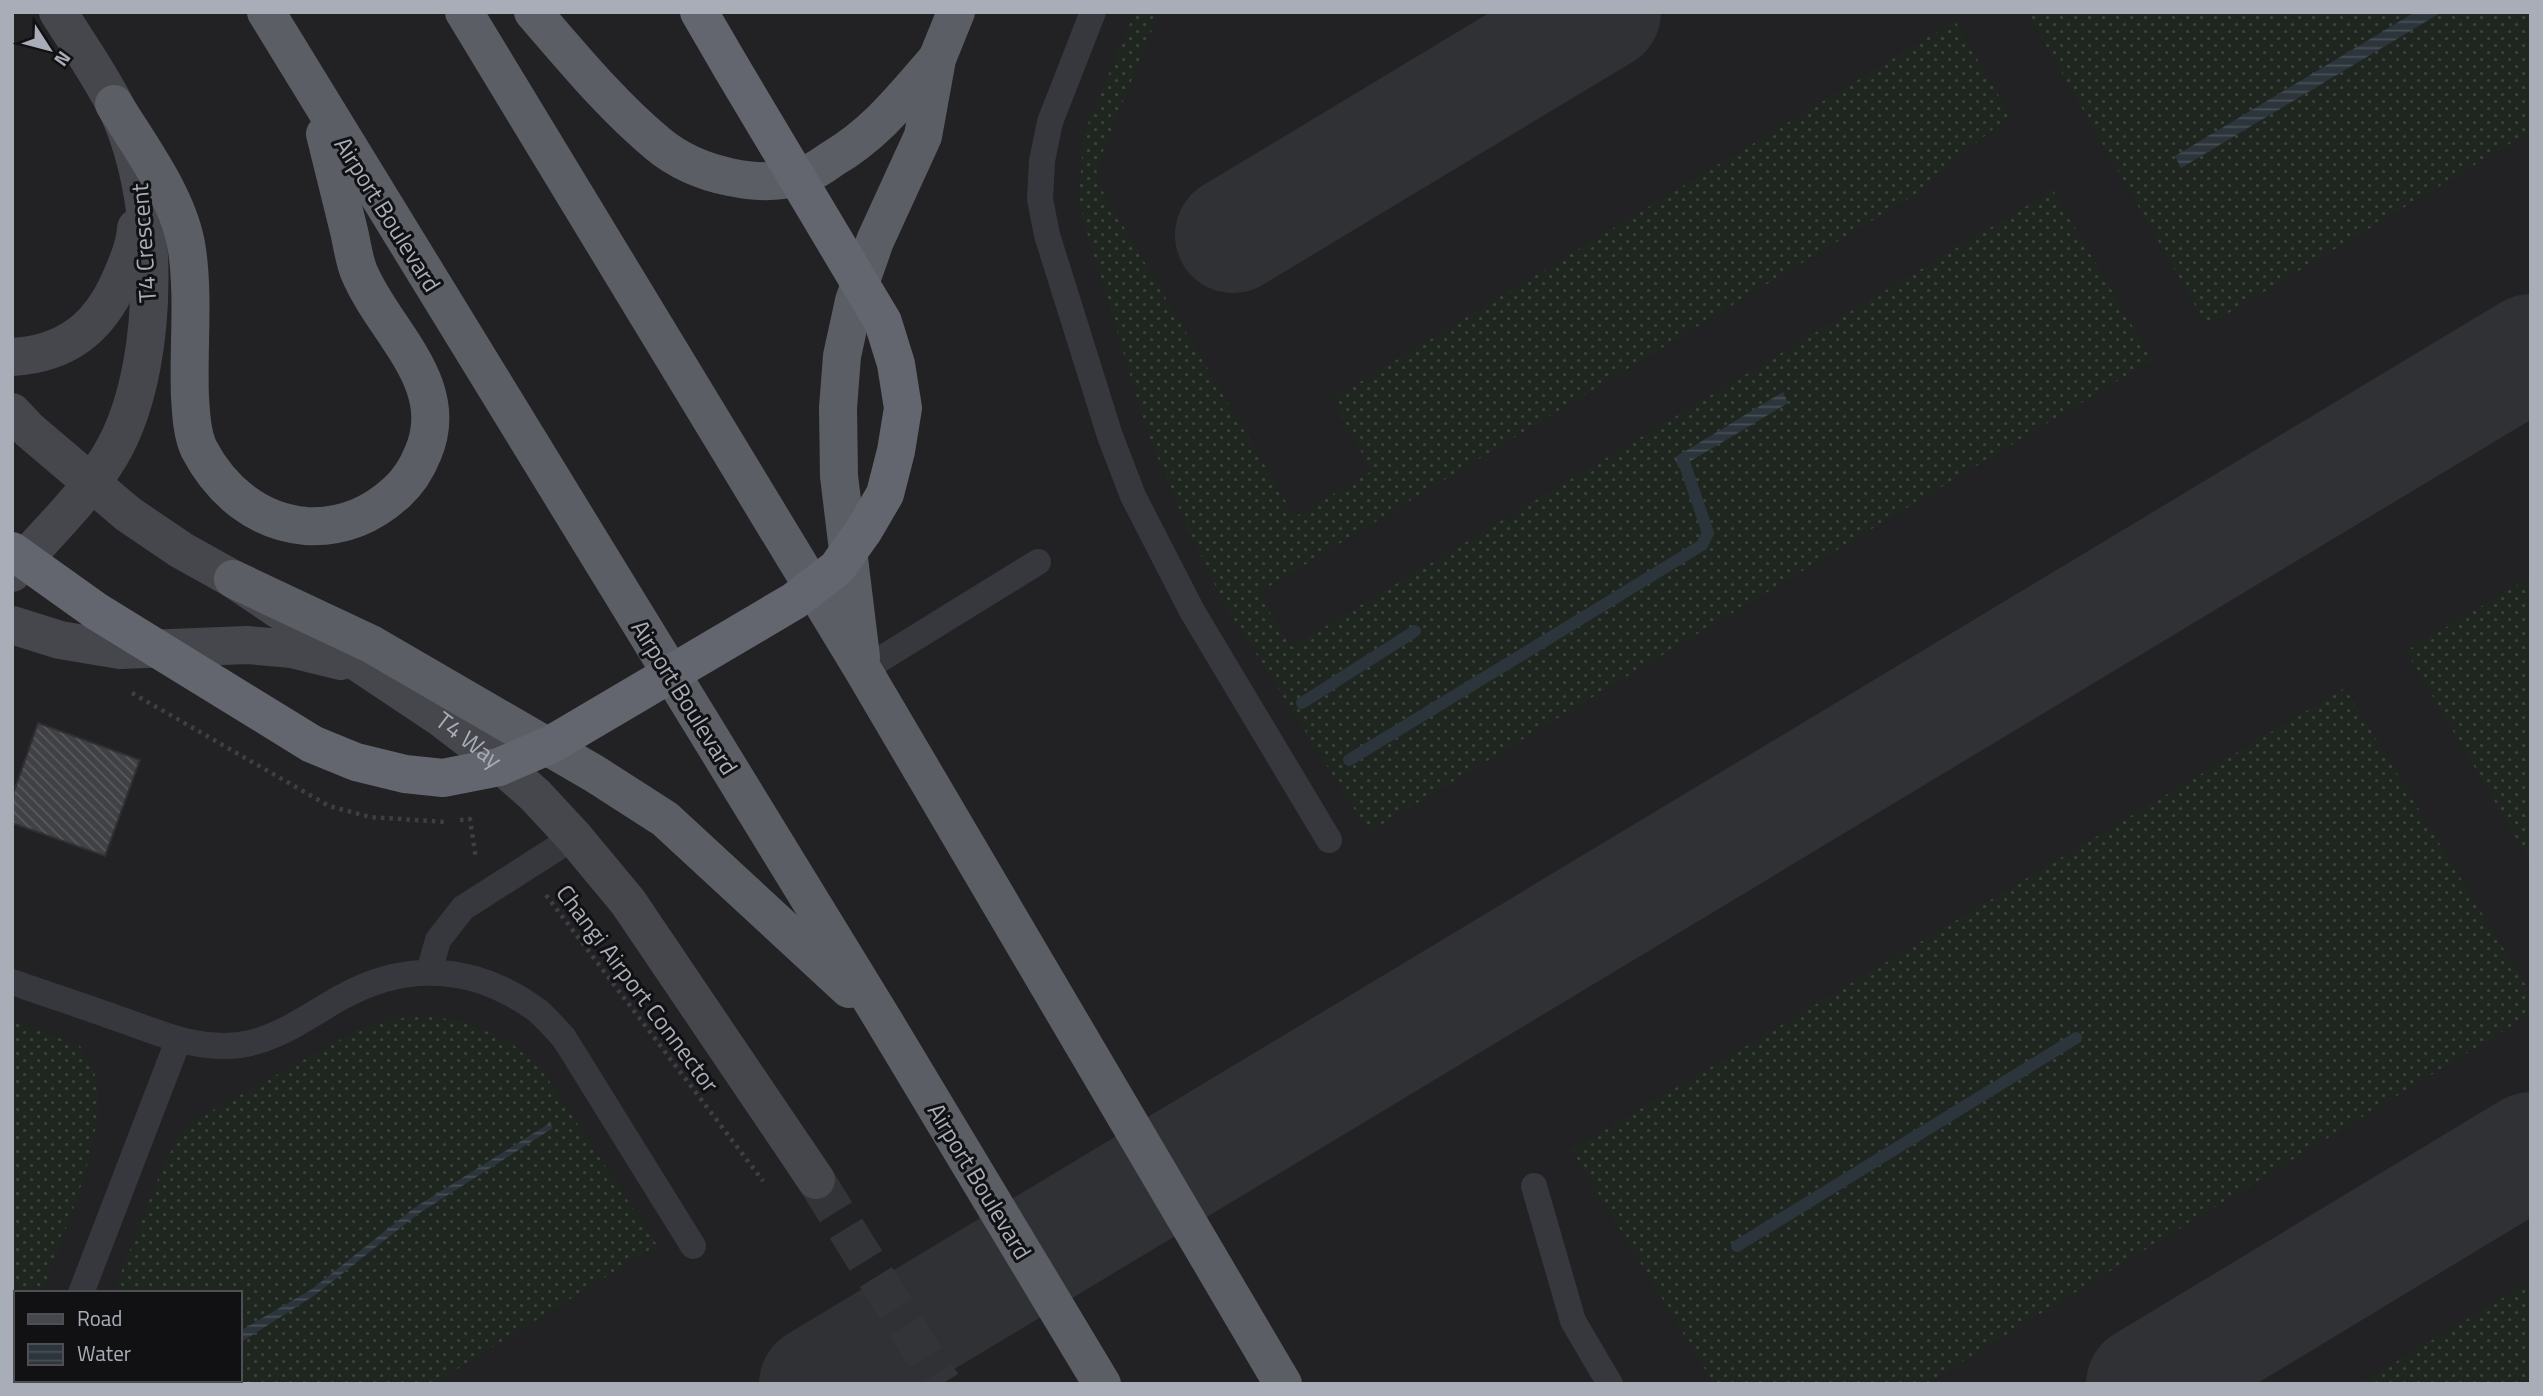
<svg xmlns="http://www.w3.org/2000/svg" width="2543" height="1396" viewBox="0 0 2543 1396" font-family="'Titillium Web',sans-serif">
<style>
.built{fill:#222225;fill-rule:evenodd}
.grass{fill:url(#grass-dots);fill-rule:evenodd}
.water{fill:url(#water-rules)}
.lines{fill:none;stroke-linecap:round;stroke-linejoin:round}
.stream{stroke:#2c353c;stroke-width:12}
.taxiway{stroke:#303135;stroke-width:116}
.building{fill:url(#building-back-hatch);stroke:#303034;stroke-width:2}
.secondary-tunnel{stroke:#333438;stroke-width:38;stroke-dasharray:38 19;stroke-linecap:butt}
.path{stroke:#3d3f44;stroke-width:4.5;stroke-dasharray:3.5 5;stroke-linecap:butt}
.service{stroke:#37383d;stroke-width:26}
.secondary{stroke:#45474d;stroke-width:38}
.trunk{stroke:#5b5e65;stroke-width:38}
.motorway{stroke:#63666e;stroke-width:38}
.motorway-bridge{stroke:#63666e;stroke-width:38}
.labels{text-anchor:middle;dominant-baseline:central;stroke-width:6;stroke-linejoin:round;paint-order:stroke}
.street-label{font-size:24px;fill:#a8adb8;stroke:#111113}
</style>
<defs>
<pattern id="grass-dots" width="8" height="8" patternUnits="userSpaceOnUse" patternTransform="scale(1.75)"><rect width="8" height="8" fill="#1e261f"/><path d="M2 2h.1M6 6h.1" fill="none" stroke="#3c433d" stroke-width="1.8" stroke-linecap="round"/></pattern>
<pattern id="water-rules" width="6" height="5" patternUnits="userSpaceOnUse" patternTransform="scale(1.75)"><rect width="6" height="5" fill="#2c353c"/><path d="M0 2.5h6" fill="none" stroke="#485056"/></pattern>
<pattern id="building-back-hatch" width="6" height="6" patternUnits="userSpaceOnUse" patternTransform="scale(1.75)"><rect width="6" height="6" fill="#404145"/><path d="M-1 5l2 2M0 0l6 6M5-1l2 2" fill="none" stroke="#595a5e"/></pattern>
</defs>
<rect width="100%" height="100%" fill="#161618"/>
<path class="built" d="M12,12H2531V1384H12ZM16,1293H240V1380H16Z"/>
<g class="grass">
<path d="M1135,12H1159L1097,166L1096,180L1295,517L1372,471L1332,399L1955,21L2010,115L1914,195L1258,593L1291,647L2053,190L2152,360L1369,832L1224,603L1188,529L1149,437L1085,226L1079,197L1084,133ZM1783,393L1680,467H1679L1674,458Z"/>
<polygon points="2027,12 2415,12 2175,156 2181,168 2442,12 2531,12 2531,131 2207,326"/>
<polygon points="2531,577 2531,863 2406,651"/>
<polygon points="2345,688 2531,994 2531,1014 1925,1384 1714,1384 1572,1150"/>
<polygon points="424,1016 456,1020 488,1032 515,1046 544,1073 657,1245 433,1384 175,1384 180,1380 240,1380 240,1343 315,1295 418,1214 553,1128 550,1123 414,1208 312,1289 240,1331 240,1293 113,1293 164,1164 179,1136 197,1119 354,1032 391,1019"/>
<path d="M12,1020L80,1046C85,1055 92,1065 95,1075C111,1130 61,1238 42,1293H16V1367L12,1377Z"/>
<polygon points="2531,1281 2531,1384 2359,1384"/>
</g>
<g class="water">
<polygon points="2415,12 2442,12 2181,168 2175,156"/>
<polygon points="1783,392 1788,403 1679,468 1674,458"/>
<polygon points="550,1123 553,1128 418,1214 315,1295 240,1343 240,1331 312,1289 414,1208"/>
</g>
<g class="lines">
<g class="stream">
<polyline points="1302,703 1415,631"/>
<polyline points="1349,760 1702,545 1708,533 1683,459"/>
<polyline points="1737,1246 2076,1038"/>
</g>
<g class="taxiway">
<polyline points="1233,235 1603,12"/>
<polyline points="817,1384 2531,352"/>
<polyline points="2144,1384 2531,1150"/>
</g>
</g>
<polygon class="building" points="38,723 140,760 105,856 12,823 12,797"/>
<g class="lines">
<polyline class="secondary-tunnel" points="816,1180 942,1384"/>
<g class="path">
<polyline points="132,693 329,806 370,817 445,822"/>
<polyline points="460,820 470,819 476,859"/>
<polyline points="546,895 763,1181"/>
</g>
<g class="service">
<polyline points="1093,12 1050,122 1042,161 1040,199 1047,235 1110,436 1133,496 1192,611 1329,840"/>
<polyline points="863,670 1038,562"/>
<polyline points="429,972 438,940 463,908 574,837"/>
<path d="M12,982C49,995 86,1007 122,1020C163,1034 195,1050 240,1045C277,1040 308,1016 340,998C407,960 476,965 538,1011C547,1019 556,1029 564,1038L693,1246"/>
<polyline points="1534,1186 1573,1321 1610,1384"/>
<polyline points="81,1293 178,1041"/>
<polyline points="46,1384 47,1380"/>
</g>
<g class="secondary">
<path d="M12,357C66,354 99,328 120,280C127,264 135,246 136,228"/>
<path id="s1" d="M12,412L29,430L128,514L181,550L233,579L441,718L492,757L535,795L574,837L628,902L816,1180"/>
<path d="M12,573C45,535 93,490 116,445C162,356 160,192 114,103C98,72 77,42 58,12"/>
<polyline points="12,625 60,640 120,650 247,645 292,649 341,661"/>
</g>
<g class="trunk">
<polyline points="266,12 884,1021 1102,1384"/>
<polyline points="464,12 863,670 1283,1384"/>
<path d="M533,12C572,57 612,106 658,144C695,175 764,192 809,173C817,170 825,164 832,159C876,133 903,98 936,60"/>
<path d="M114,104C140,147 180,199 187,250C194,298 188,348 190,397C191,414 192,434 199,449C221,491 258,522 306,526C341,528 371,516 397,492C408,482 417,468 423,453C453,383 384,332 359,272C354,260 352,244 349,231C341,199 333,166 325,134"/>
<polyline points="233,579 371,644 595,774 665,819 849,989"/>
<polyline points="861,657 839,476 838,408 842,356 854,301 875,241 923,136 937,59 956,12"/>
</g>
<polyline class="motorway" points="699,12 731,67"/>
<polyline class="motorway-bridge" points="12,551 96,611 312,744 356,762 405,774 443,778 499,767 550,745 794,601 837,568 864,530 885,494 896,451 903,408 896,364 883,322 731,67"/>
</g>
<g class="labels">
<g class="street-label">
<text transform="translate(388 214) rotate(58)">Airport Boulevard</text>
<text transform="translate(143 243) rotate(-94)">T4 Crescent</text>
<text transform="translate(685 697) rotate(58)">Airport Boulevard</text>
<text stroke="none"><textPath href="#s1" startOffset="564">T4 Way</textPath></text>
<text transform="translate(638 988) rotate(53)">Changi Airport Connector</text>
<text transform="translate(980 1181) rotate(59)">Airport Boulevard</text>
</g>
</g>
<rect width="2543" height="1396" fill="none" stroke="#a8adb8" stroke-width="28"/>
<rect x="14" y="1291" width="228" height="91" fill="#111113" stroke="#4d4f55" stroke-width="2"/>
<rect x="28" y="1314" width="35" height="10" fill="#45474d" stroke="#4d4f55" stroke-width="2"/>
<text x="77" y="1326" font-size="21" fill="#a8adb8">Road</text>
<rect x="28" y="1344" width="35" height="21" fill="url(#water-rules)" stroke="#4d4f55" stroke-width="2"/>
<text x="77" y="1361" font-size="21" fill="#a8adb8">Water</text>
<g transform="translate(49 49) rotate(126)" stroke="#111113" stroke-width="5" paint-order="stroke">
<path d="M0-5L12 26L0 18L-12 26Z" fill="#a8adb8"/>
<text y="-10" font-size="19" font-weight="bold" text-anchor="middle" fill="#a8adb8">N</text>
</g>
</svg>
